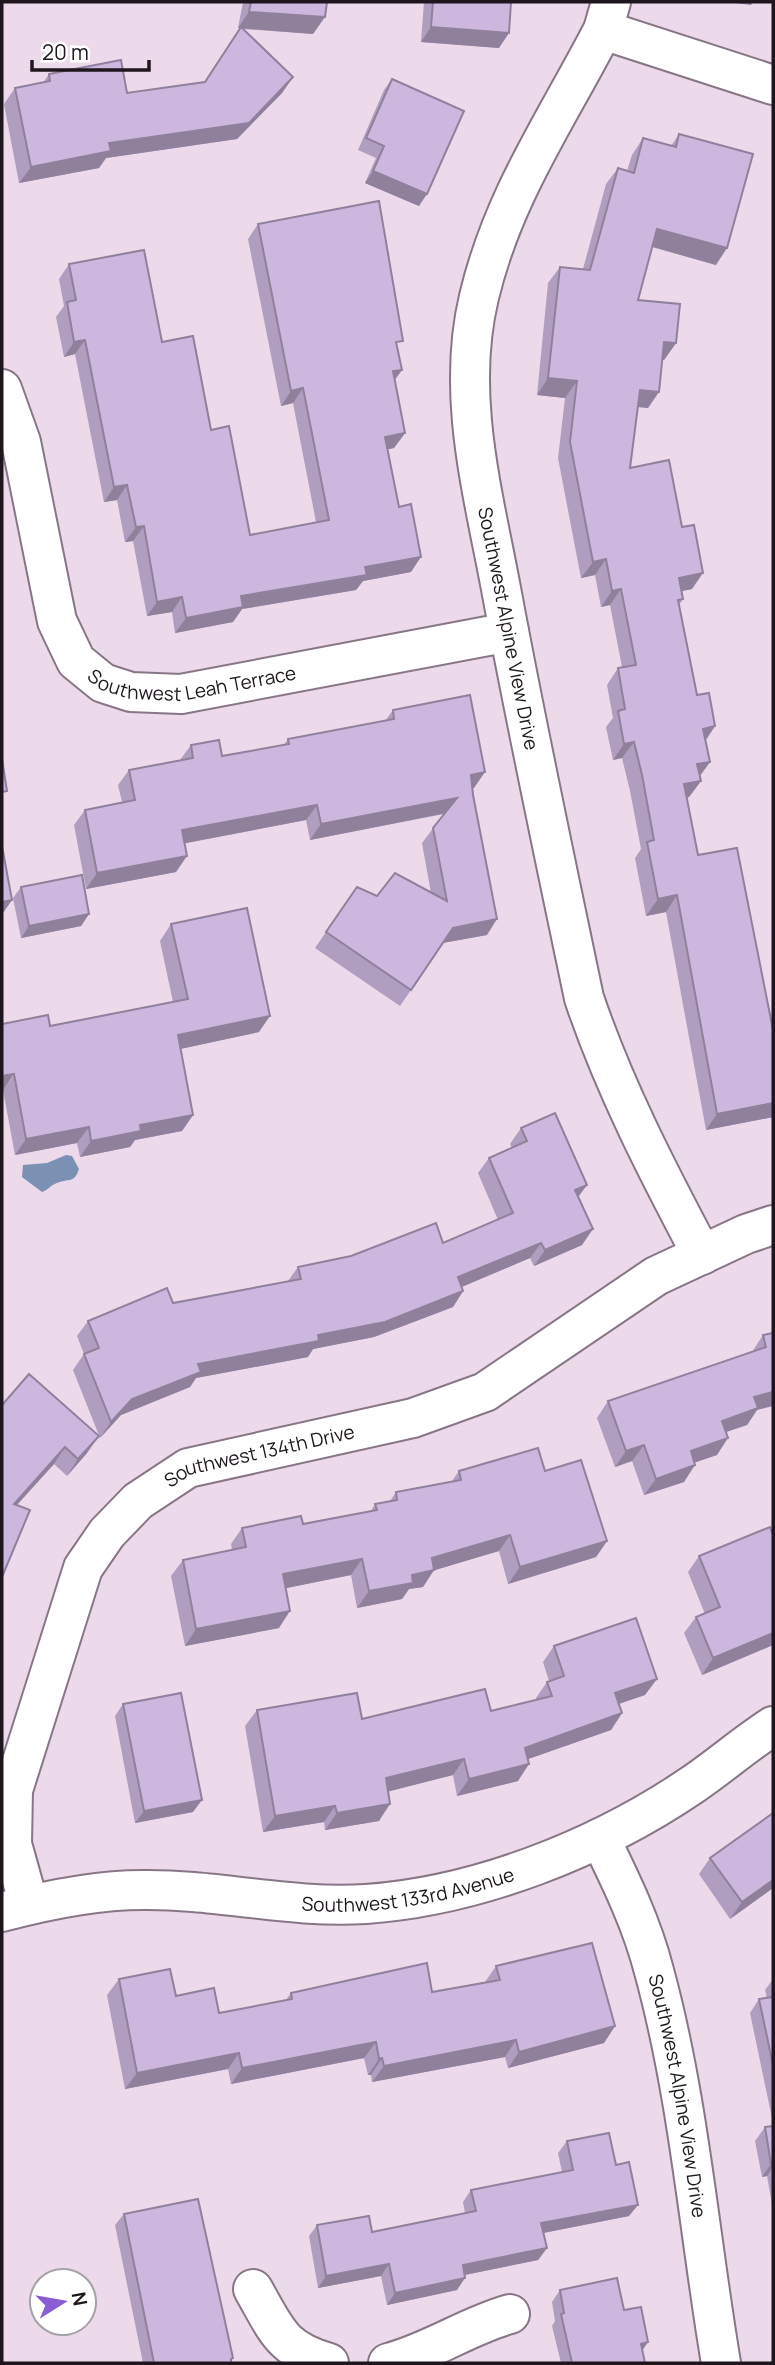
<svg xmlns="http://www.w3.org/2000/svg" width="775" height="2365" viewBox="0 0 775 2365" font-family="Manrope,sans-serif">
<style>
.water{fill:#7b91b4}
.lines{fill:none;stroke-linecap:round;stroke-linejoin:round}
.minor-casing{stroke:#877786;stroke-width:42}
.minor{stroke:#fff;stroke-width:38}
.wall{fill:#af9ec0}
.shaded-wall{fill:#8f819c}
.building{fill:#ccb8df;stroke:#8f819c;stroke-width:2}
.labels{text-anchor:middle;dominant-baseline:central;stroke-width:5;stroke-linejoin:round;paint-order:stroke}
.street-label{font-size:19px;fill:#1d171d;stroke:#fff}
</style>
<rect width="100%" height="100%" fill="#ecd9ea"/>
<path class="water" d="M66,1155L72,1156L79,1169C74,1184 69,1178 57,1183C50,1185 49,1190 42,1192L22,1177L23,1165L47,1163Z"/>
<g class="lines">
<g class="minor-casing">
<g id="minor">
<path id="s1" d="M611,2L603,30C556,121 503,196 479,297C455,396 484,496 502,594C527,729 556,864 584,998C614,1087 658,1172 702,1255"/>
<polyline points="603,30 773,85"/>
<path id="s2" d="M2,389L21,442L57,621L76,661L103,683L131,692L181,694L509,632"/>
<path id="s3" d="M600,1838C621,1881 642,1924 654,1971C689,2099 699,2233 721,2363"/>
<path id="s4" d="M29,1905L12,1844L13,1790L83,1568L107,1533L138,1501L188,1468L413,1418L485,1392L656,1276L746,1234L773,1225"/>
<path id="s5" d="M2,1912C47,1900 97,1890 143,1890C217,1889 291,1909 366,1904C479,1896 599,1848 692,1785C720,1766 745,1744 773,1726"/>
<path d="M253,2289C277,2331 281,2349 329,2363"/>
<path d="M388,2363C431,2352 467,2326 510,2314"/>
</g>
</g>
<use href="#minor" class="minor"/>
</g>
<g class="wall">
<polygon points="243,2 327,2 313,34 243,29 293,77 282,93 237,139 106,158 99,168 19,183 4,104 15,88 43,83 49,74 127,93 205,82 240,28 238,28"/>
<polygon points="424,2 511,2 499,48 421,42"/>
<polygon points="392,79 419,206 365,183 376,158 358,150 384,90"/>
<polygon points="679,134 716,265 652,247 638,300 676,343 664,360 663,360 648,408 638,407 630,468 692,589 682,591 683,599 679,605 697,695 715,726 705,740 710,762 700,776 701,781 689,797 687,798 698,855 773,1030 773,1117 706,1130 666,912 646,916 635,858 641,849 630,791 622,758 613,760 606,727 613,718 607,685 618,668 622,667 610,605 601,607 595,575 581,578 558,458 565,398 537,395 548,283 560,267 583,269 606,184 618,168 627,171 632,155 643,138 671,146"/>
<polygon points="258,224 398,348 402,370 395,380 405,433 394,448 388,449 411,572 363,581 356,590 242,609 233,622 175,633 172,612 147,616 133,541 125,542 117,500 104,502 75,354 64,357 56,317 64,306 59,279 69,264 162,342 211,430 250,535 316,522 293,403 281,406 248,239"/>
<polygon points="393,710 474,788 473,788 487,935 443,943 400,1006 315,948 357,887 377,896 431,893 422,843 444,814 310,840 306,820 184,843 176,872 86,889 74,825 85,810 122,802 118,785 129,770 180,760 191,745 222,756 284,745 288,739 385,721"/>
<polygon points="21,887 89,914 81,926 21,938 13,898"/>
<polygon points="171,924 259,1032 180,1049 193,1115 182,1131 135,1140 130,1147 80,1157 77,1143 15,1155 3,1090 2,1091 50,1026 173,1002 160,941"/>
<polygon points="521,1128 578,1197 582,1245 534,1266 530,1258 462,1287 463,1291 453,1307 374,1337 313,1349 308,1357 196,1378 190,1387 121,1415 100,1438 73,1370 84,1354 77,1336 88,1321 173,1303 288,1281 298,1267 443,1243 498,1220 478,1173 489,1158 512,1148 510,1144"/>
<polygon points="773,1333 757,1410 747,1425 726,1432 717,1455 694,1462 684,1482 644,1495 632,1461 615,1467 597,1418 608,1401 752,1352 763,1335"/>
<polygon points="2,1405 87,1453 67,1476 54,1464 17,1505"/>
<polygon points="459,1471 545,1471 607,1541 596,1557 508,1584 499,1551 434,1570 423,1587 409,1589 402,1599 357,1608 351,1575 286,1588 279,1628 185,1646 171,1576 183,1560 232,1550 231,1544 242,1528 303,1524 371,1511 375,1504 390,1501 396,1492 452,1481"/>
<polygon points="773,1535 773,1645 702,1675 684,1633 696,1617 705,1614 688,1572 699,1556"/>
<polygon points="554,1646 645,1695 619,1704 622,1713 611,1730 528,1759 518,1781 457,1796 453,1775 388,1791 379,1821 325,1830 324,1822 263,1832 245,1726 257,1710 362,1719 491,1711 536,1700 536,1698 547,1682 549,1681 543,1662"/>
<polygon points="123,1704 193,1812 135,1823 115,1716"/>
<polygon points="710,1858 773,1888 730,1919 699,1874"/>
<polygon points="496,1966 615,2026 604,2043 508,2068 505,2057 372,2082 371,2075 368,2075 364,2058 231,2084 228,2069 125,2089 107,1995 119,1979 176,1996 219,2013 286,2000 291,1993 432,1992 485,1982"/>
<polygon points="773,1979 773,2123 750,2013 759,1999 767,1998 765,1990"/>
<polygon points="773,2126 773,2210 767,2176 762,2177 755,2141 765,2127"/>
<polygon points="567,2141 616,2165 629,2216 543,2233 547,2248 538,2260 465,2275 457,2290 387,2305 381,2276 318,2288 309,2236 317,2225 372,2232 465,2213 463,2202 471,2190 562,2172 558,2153"/>
<polygon points="124,2214 231,2361 231,2363 143,2363 115,2225"/>
<polygon points="560,2290 624,2310 642,2351 645,2363 561,2363 552,2326 555,2321 552,2302"/>
</g>
<g class="shaded-wall">
<polygon points="727,2 753,2 751,5"/>
<polygon points="249,12 325,17 313,34 238,28"/>
<polygon points="431,27 509,33 499,48 421,42"/>
<polygon points="293,77 282,93 237,139 106,158 99,168 19,183 31,167 109,143"/>
<polygon points="373,171 427,194 419,206 365,183"/>
<polygon points="657,229 727,248 716,265 646,245"/>
<polygon points="85,340 75,354 64,357 74,342"/>
<polygon points="664,342 676,343 664,360 653,359"/>
<polygon points="402,370 391,384 393,371"/>
<polygon points="548,378 577,381 565,398 537,395"/>
<polygon points="303,388 293,403 281,406 291,391"/>
<polygon points="640,390 659,392 648,408 628,406"/>
<polygon points="405,433 394,448 375,452 385,437"/>
<polygon points="127,485 117,500 104,502 114,487"/>
<polygon points="144,526 133,541 125,542 136,527"/>
<polygon points="421,557 411,572 363,581 356,590 242,609 233,622 175,633 186,618 241,596 365,567"/>
<polygon points="606,559 595,575 581,578 593,562"/>
<polygon points="703,573 692,589 668,594 679,578"/>
<polygon points="621,589 610,605 601,607 612,591"/>
<polygon points="182,597 172,612 147,616 157,602"/>
<polygon points="715,726 704,743 703,729"/>
<polygon points="634,742 622,758 613,760 624,744"/>
<polygon points="710,762 698,778 697,764"/>
<polygon points="485,772 474,788 460,791 471,775"/>
<polygon points="701,781 689,797 673,800 684,784"/>
<polygon points="457,798 446,813 310,840 321,824"/>
<polygon points="317,805 306,820 171,846 182,830"/>
<polygon points="187,856 176,872 86,889 97,873"/>
<polygon points="677,895 666,912 646,916 658,899"/>
<polygon points="12,900 3,913 2,913 2,902"/>
<polygon points="89,914 81,926 21,938 29,926"/>
<polygon points="497,919 487,935 442,943 453,928"/>
<polygon points="270,1016 259,1032 166,1052 178,1035"/>
<polygon points="14,1074 3,1090 2,1091 2,1076"/>
<polygon points="773,1103 773,1117 706,1130 717,1114"/>
<polygon points="193,1115 182,1131 135,1140 130,1147 80,1157 91,1141 140,1125"/>
<polygon points="89,1127 77,1143 15,1155 26,1139"/>
<polygon points="587,1185 576,1200 575,1190"/>
<polygon points="593,1229 582,1245 534,1266 545,1250"/>
<polygon points="541,1243 530,1258 447,1293 458,1277"/>
<polygon points="463,1291 453,1307 374,1337 313,1349 308,1357 196,1378 190,1387 121,1415 100,1438 111,1422 132,1399 198,1364 318,1335"/>
<polygon points="773,1392 773,1406 757,1410 747,1425 711,1437 722,1421 754,1397"/>
<polygon points="99,1436 87,1453 67,1476 78,1459"/>
<polygon points="728,1438 717,1455 679,1468 691,1451"/>
<polygon points="644,1445 632,1461 615,1467 626,1451"/>
<polygon points="65,1447 54,1464 3,1520 14,1504"/>
<polygon points="695,1465 684,1482 644,1495 656,1479"/>
<polygon points="510,1535 499,1551 432,1571 434,1570 423,1587 409,1589 402,1599 357,1608 369,1591 412,1575 432,1558"/>
<polygon points="607,1541 596,1557 508,1584 520,1567"/>
<polygon points="362,1559 351,1575 272,1591 283,1574"/>
<polygon points="290,1611 279,1628 185,1646 196,1629"/>
<polygon points="773,1633 773,1645 702,1675 713,1658"/>
<polygon points="657,1679 645,1695 603,1709 615,1693"/>
<polygon points="622,1713 611,1730 514,1764 525,1748"/>
<polygon points="464,1759 453,1775 375,1795 386,1778"/>
<polygon points="529,1764 518,1781 457,1796 469,1779"/>
<polygon points="202,1800 193,1812 135,1823 144,1811"/>
<polygon points="390,1804 379,1821 325,1830 337,1813"/>
<polygon points="335,1806 324,1822 263,1832 275,1816"/>
<polygon points="773,1880 773,1888 730,1919 742,1902"/>
<polygon points="615,2026 604,2043 508,2068 519,2052"/>
<polygon points="516,2040 505,2057 372,2082 384,2066"/>
<polygon points="376,2042 364,2058 231,2084 242,2068"/>
<polygon points="239,2053 228,2069 125,2089 137,2073"/>
<polygon points="382,2058 371,2075 368,2075 379,2059"/>
<polygon points="773,2163 773,2167 767,2176 762,2177 771,2164"/>
<polygon points="638,2205 629,2216 533,2235 541,2223"/>
<polygon points="547,2248 538,2260 454,2277 463,2265"/>
<polygon points="389,2264 381,2276 318,2288 326,2276"/>
<polygon points="465,2278 457,2290 387,2305 395,2293"/>
<polygon points="648,2342 640,2354 641,2344"/>
</g>
<g class="building">
<polygon points="251,2 327,2 325,17 249,12"/>
<polygon points="433,2 511,2 509,33 431,27"/>
<polygon points="241,27 293,77 249,123 109,143 111,151 31,167 15,88 50,81 49,74 121,60 127,93 205,82"/>
<polygon points="392,79 464,111 427,194 373,171 384,146 366,138"/>
<polygon points="679,134 753,154 727,248 657,229 638,300 680,304 676,343 664,342 659,392 640,390 630,468 669,460 682,527 694,525 703,573 679,578 683,599 678,600 697,695 709,693 715,726 703,729 710,762 697,764 701,781 684,784 698,855 737,848 773,1030 773,1103 717,1114 677,895 658,899 647,842 654,840 642,775 634,742 624,744 618,711 625,709 618,668 636,665 621,589 612,591 606,559 593,562 570,442 577,381 548,378 560,267 590,270 618,168 634,173 643,138 676,147"/>
<polygon points="379,201 403,341 396,342 402,370 393,371 405,433 385,437 399,507 411,504 421,557 365,567 367,575 241,596 243,607 186,618 182,597 157,602 144,526 136,527 127,485 114,487 85,340 74,342 67,302 76,300 69,264 144,250 162,342 193,336 211,430 229,426 250,535 329,520 303,388 291,391 258,224"/>
<polygon points="470,695 485,772 471,775 473,795 497,919 453,928 411,990 326,932 357,887 377,896 395,873 447,901 433,828 457,798 321,824 317,805 182,830 187,856 97,873 85,810 135,800 129,770 193,758 191,745 219,740 222,756 289,744 288,739 394,719 393,710"/>
<polygon points="2,759 7,791 2,792"/>
<polygon points="2,846 12,900 2,902"/>
<polygon points="82,875 89,914 29,926 21,887"/>
<polygon points="247,908 270,1016 178,1035 193,1115 140,1125 141,1131 91,1141 89,1127 26,1139 14,1074 2,1076 2,1024 48,1015 50,1026 188,999 171,924"/>
<polygon points="555,1113 587,1185 575,1190 593,1229 545,1250 541,1243 458,1277 463,1291 385,1322 318,1335 319,1341 198,1364 201,1372 132,1399 111,1422 84,1354 99,1348 88,1321 167,1288 173,1303 301,1279 298,1267 351,1256 436,1223 443,1243 513,1213 489,1158 527,1141 521,1128"/>
<polygon points="773,1333 773,1392 754,1397 758,1408 722,1421 728,1438 691,1451 695,1465 656,1479 644,1445 626,1451 608,1401 766,1347 763,1335"/>
<polygon points="29,1374 99,1436 78,1459 65,1447 14,1504 30,1510 2,1577 2,1405"/>
<polygon points="538,1448 545,1471 581,1460 607,1541 520,1567 510,1535 432,1558 434,1570 412,1575 413,1583 369,1591 362,1559 283,1574 290,1611 196,1629 183,1560 246,1547 242,1528 301,1516 303,1524 377,1510 375,1504 397,1500 396,1492 461,1480 459,1471"/>
<polygon points="770,1527 773,1535 773,1633 713,1658 696,1617 720,1607 699,1556"/>
<polygon points="636,1618 657,1679 615,1693 622,1713 525,1748 529,1764 469,1779 464,1759 386,1778 390,1804 337,1813 335,1806 275,1816 257,1710 357,1693 362,1719 485,1689 491,1711 552,1696 547,1682 564,1676 554,1646"/>
<polygon points="181,1693 202,1800 144,1811 123,1704"/>
<polygon points="773,1813 773,1880 742,1902 710,1858"/>
<polygon points="592,1943 615,2026 519,2052 516,2040 384,2066 382,2058 379,2059 376,2042 242,2068 239,2053 137,2073 119,1979 170,1969 176,1996 214,1988 219,2013 292,1999 291,1993 427,1963 432,1992 500,1980 496,1966"/>
<polygon points="773,1997 773,2065 759,1999"/>
<polygon points="773,2126 773,2163 771,2164 765,2127"/>
<polygon points="609,2133 616,2165 629,2162 638,2205 541,2223 547,2248 463,2265 465,2278 395,2293 389,2264 326,2276 317,2225 369,2216 372,2232 476,2211 471,2190 573,2170 567,2141"/>
<polygon points="198,2199 233,2358 231,2359 231,2363 154,2363 124,2214"/>
<polygon points="617,2278 624,2310 641,2307 648,2342 641,2344 645,2363 572,2363 561,2314 564,2313 560,2290"/>
</g>
<g class="labels">
<g class="street-label">
<text stroke="none"><textPath href="#s1" startOffset="660">Southwest Alpine View Drive</textPath></text>
<text stroke="none"><textPath href="#s2" startOffset="408">Southwest Leah Terrace</textPath></text>
<text stroke="none"><textPath href="#s4" startOffset="569">Southwest 134th Drive</textPath></text>
<text stroke="none"><textPath href="#s5" startOffset="410">Southwest 133rd Avenue</textPath></text>
<text stroke="none"><textPath href="#s3" startOffset="271">Southwest Alpine View Drive</textPath></text>
</g>
</g>
<rect width="775" height="2365" fill="none" stroke="#1d171d" stroke-width="7"/>
<g transform="translate(63 2302) rotate(79)"><circle r="33" fill="#ffffff" stroke="#a5a2a5" stroke-width="2"/>
<path d="M0-5L12 26L0 18L-12 26Z" fill="#8a5dd7"/>
<text y="-10" font-size="19" font-weight="bold" text-anchor="middle" fill="#1d171d">N</text>
</g>
<path d="M32 60v10h117v-10" fill="none" stroke="#1d171d" stroke-width="3.5"/>
<text x="42" y="60" font-size="21" fill="#1d171d" stroke="#ffffff" stroke-width="5" paint-order="stroke">20 m</text>
</svg>
